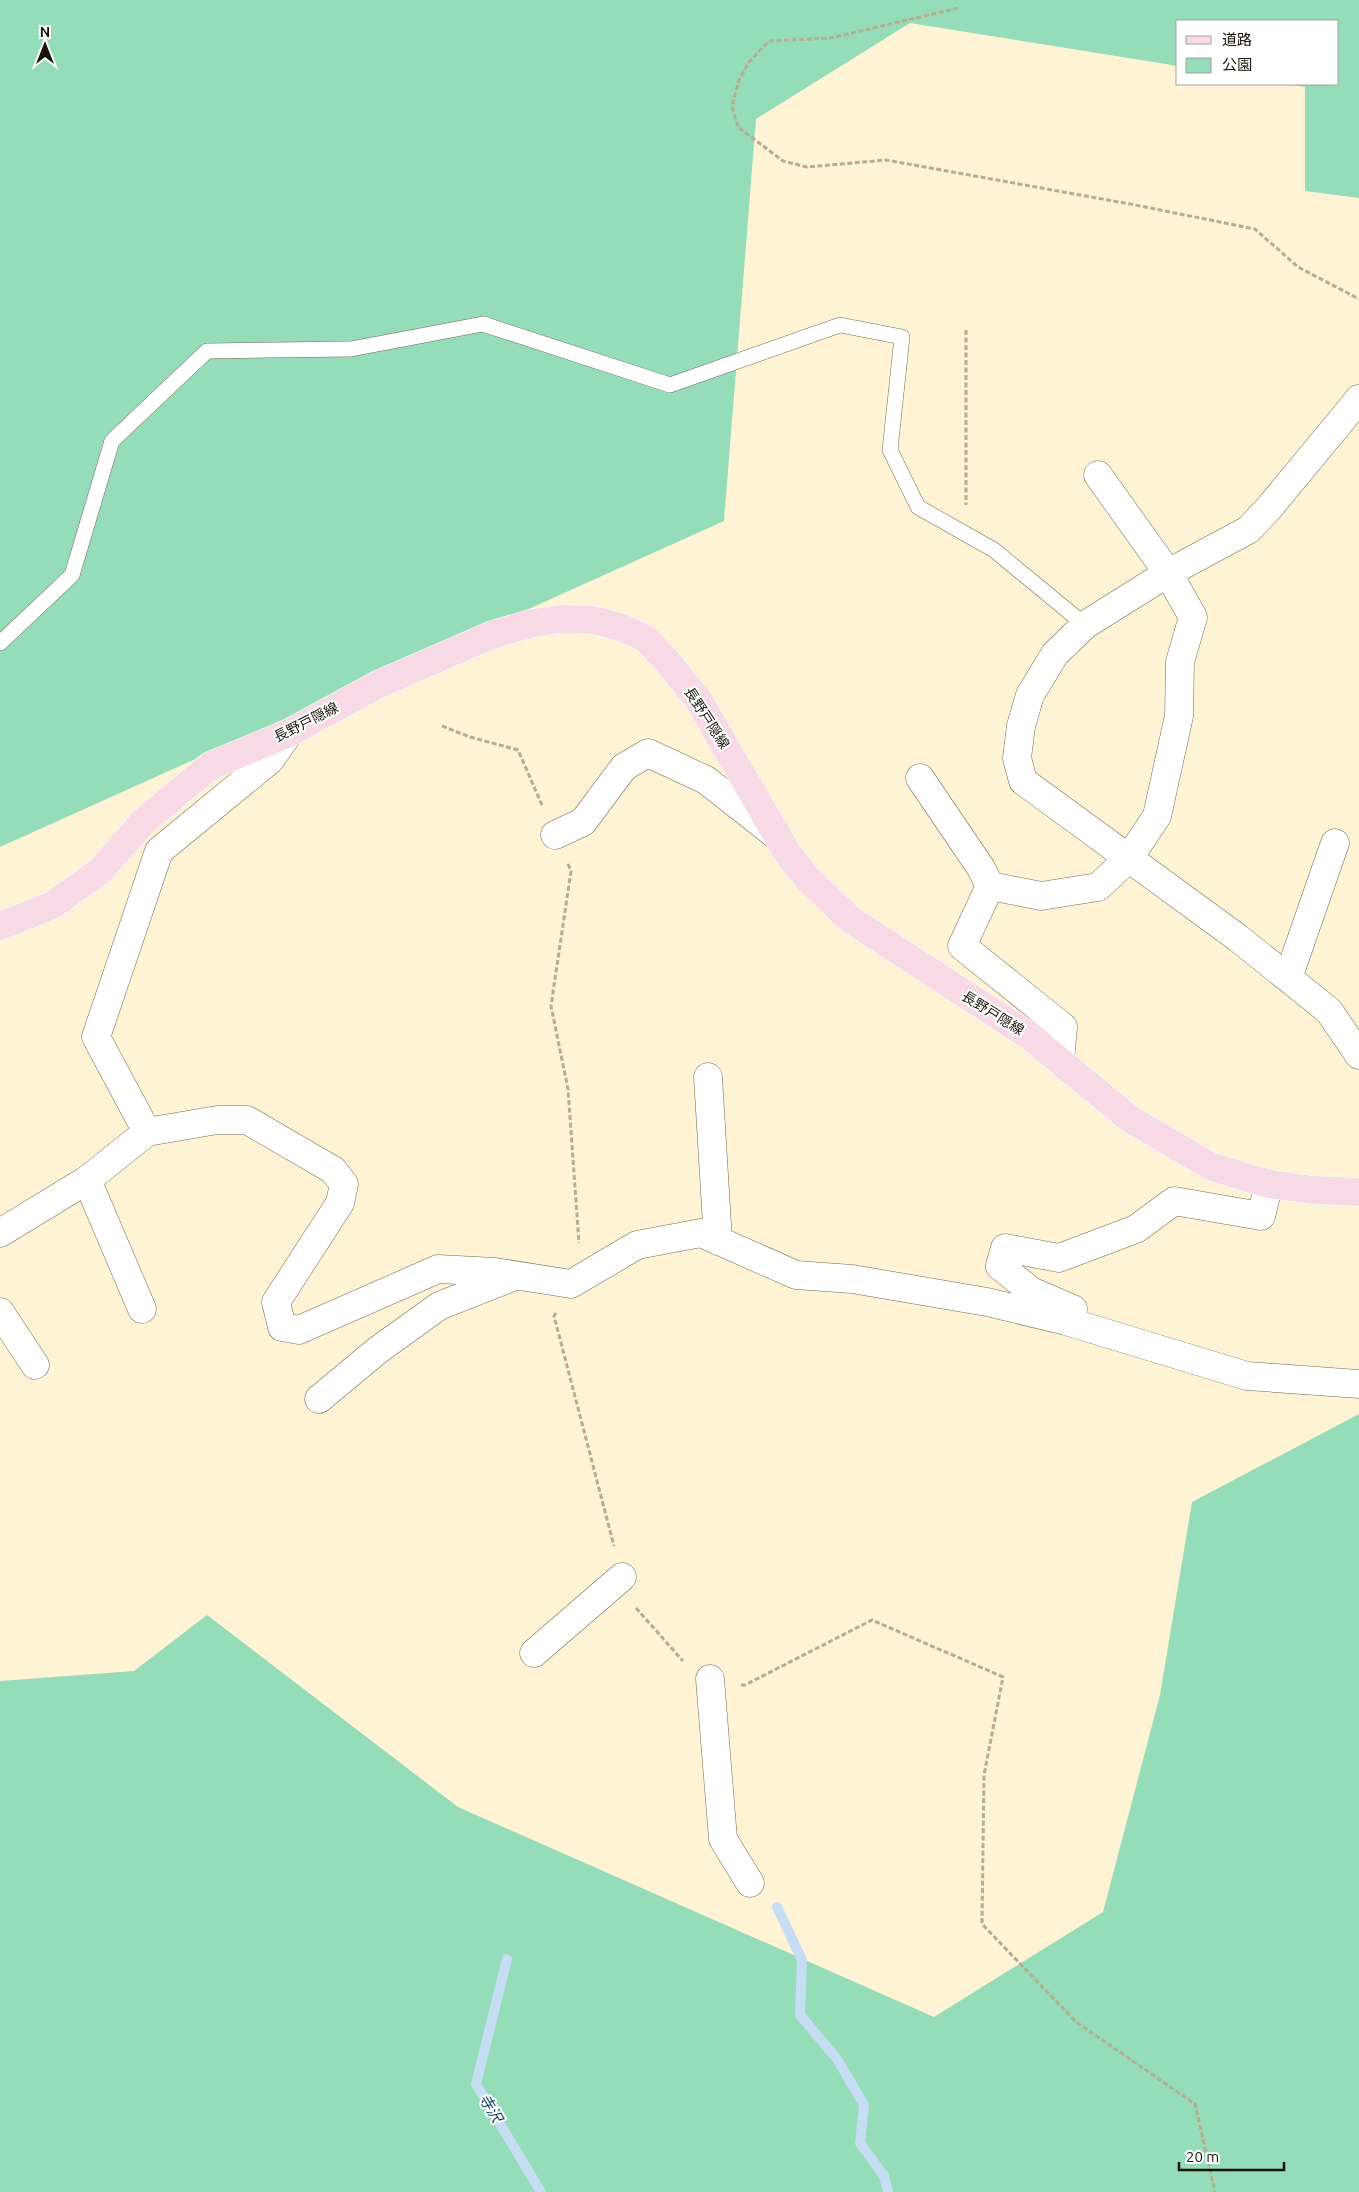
<svg xmlns="http://www.w3.org/2000/svg" width="1359" height="2192" viewBox="0 0 1359 2192" font-family="Ubuntu,'Noto Sans JP',sans-serif">
<style>
.green{fill:#95dcb8}
.lines{fill:none;stroke-linecap:round;stroke-linejoin:round}
.stream{stroke:#c6def3;stroke-width:10}
.lane-casing{stroke:#736950;stroke-width:16}
.street-casing{stroke:#736950;stroke-width:29}
.primary-casing{stroke:#fff;stroke-width:29}
.path{stroke:#b6ac95;stroke-width:3;stroke-dasharray:5 2.5;stroke-linecap:butt}
.lane{stroke:#fff;stroke-width:15}
.street{stroke:#fff;stroke-width:28}
.primary{stroke:#f7dae6;stroke-width:28}
.labels{text-anchor:middle;dominant-baseline:central;stroke-width:4;stroke-linejoin:round;paint-order:stroke}
.street-label{font-size:14px;fill:#171309;stroke:#fff}
.water-label{font-size:15px;font-style:italic;fill:#0d3e5f;stroke:#fff}
</style>
<rect width="100%" height="100%" fill="#fff3d6"/>
<g class="green">
<polygon points="0,0 1359,0 1359,198 1305,191 1305,87 1287,84 1338,84 1338,21 1178,21 1178,66 910,23 756,119 724,521 0,847"/>
<polygon points="1359,1414 1359,2192 0,2192 0,1681 134,1671 207,1615 458,1807 934,2017 1103,1912 1160,1695 1192,1502"/>
</g>
<g class="lines">
<g class="stream">
<polyline points="777,1907 802,1960 800,2015 837,2059 864,2105 860,2143 884,2176 888,2192"/>
<polyline points="507,1959 476,2084 541,2192"/>
</g>
<g class="lane-casing">
<polyline id="lane" points="0,643 72,575 112,441 207,351 351,349 483,324 670,385 840,325 902,337 890,450 918,507 994,550 1085,625"/>
</g>
<g class="street-casing">
<g id="street">
<polyline points="1359,399 1269,508 1248,530 1168,573 1085,625 1055,654 1030,695 1021,726 1017,758 1023,781 1238,938 1329,1011 1359,1055"/>
<polyline points="920,778 981,868 990,886 962,946 1063,1027 1060,1061"/>
<polyline points="555,835 583,822 624,767 648,753 706,780 777,836"/>
<polyline points="990,886 1041,896 1098,887 1129,858 1157,816 1179,716 1180,662 1193,617 1168,573 1098,475"/>
<polyline points="1288,978 1335,843"/>
<polyline points="708,1077 718,1241"/>
<polyline points="147,1132 96,1037 159,851 270,760 289,733"/>
<polyline points="87,1180 142,1309"/>
<polyline points="0,1233 87,1180 147,1132 217,1120 247,1120 333,1170 344,1184 340,1203 276,1302 282,1327 299,1330 438,1269 495,1272 571,1284 637,1245 701,1233 796,1275 852,1279 987,1302 1066,1321 1247,1376 1359,1384"/>
<polyline points="1072,1311 1073,1309 1031,1291 1000,1266 1005,1248 1059,1258 1136,1229 1174,1201 1261,1216 1269,1184"/>
<polyline points="0,1312 35,1365"/>
<polyline points="319,1399 378,1350 439,1306 515,1276"/>
<polyline points="534,1653 622,1577"/>
<polyline points="710,1679 723,1839 750,1883"/>
</g>
</g>
<g class="primary-casing">
<polyline id="primary" points="0,926 53,905 101,870 144,821 210,766 289,733 379,684 492,635 533,623 561,619 593,620 620,627 645,638 666,660 699,701 788,854 808,879 851,920 1028,1035 1130,1119 1212,1167 1269,1184 1313,1190 1359,1192"/>
</g>
<g class="path">
<polyline points="958,8 831,38 769,41 749,62 739,80 732,106 738,127 783,161 807,167 886,160 1130,204 1255,229 1298,267 1359,299"/>
<polyline points="966,330 966,505"/>
<polyline points="442,726 470,737 518,750 542,805"/>
<polyline points="568,864 571,871 551,1006 568,1089 579,1243"/>
<polyline points="556,1313 554,1316 614,1546"/>
<polyline points="636,1608 683,1661"/>
<polyline points="741,1685 745,1685 872,1620 1003,1677 984,1775 982,1924 1076,2022 1195,2104 1215,2192"/>
</g>
<use href="#lane" class="lane"/>
<use href="#street" class="street"/>
<use href="#primary" class="primary"/>
</g>
<g class="labels">
<g class="street-label">
<text transform="translate(707 718) rotate(57)">長野戸隠線</text>
<text transform="translate(306 722) rotate(-27)">長野戸隠線</text>
<text transform="translate(993 1013) rotate(32)">長野戸隠線</text>
</g>
<g class="water-label">
<text transform="translate(491 2108) rotate(59)">寺沢</text>
</g>
</g>
<rect x="1176" y="20" width="162" height="65" fill="#ffffff" stroke="#a2a19d"/>
<rect x="1186" y="36" width="25" height="8" fill="#f7dae6" stroke="#a2a19d"/>
<text x="1222" y="45" font-size="15" fill="#171309">道路</text>
<rect x="1186" y="58" width="25" height="15" fill="#95dcb8" stroke="#a2a19d"/>
<text x="1222" y="70" font-size="15" fill="#171309">公園</text>
<g transform="translate(45 45)" stroke="#ffffff" stroke-width="4" paint-order="stroke">
<path d="M0-4L9 19L0 12L-9 19Z" fill="#171309"/>
<text y="-8" font-size="14" font-weight="bold" text-anchor="middle" fill="#171309">N</text>
</g>
<path d="M1179 2162v8h105v-8" fill="none" stroke="#171309" stroke-width="2.5"/>
<text x="1186" y="2162" font-size="15" fill="#171309" stroke="#ffffff" stroke-width="4" paint-order="stroke">20 m</text>
</svg>
